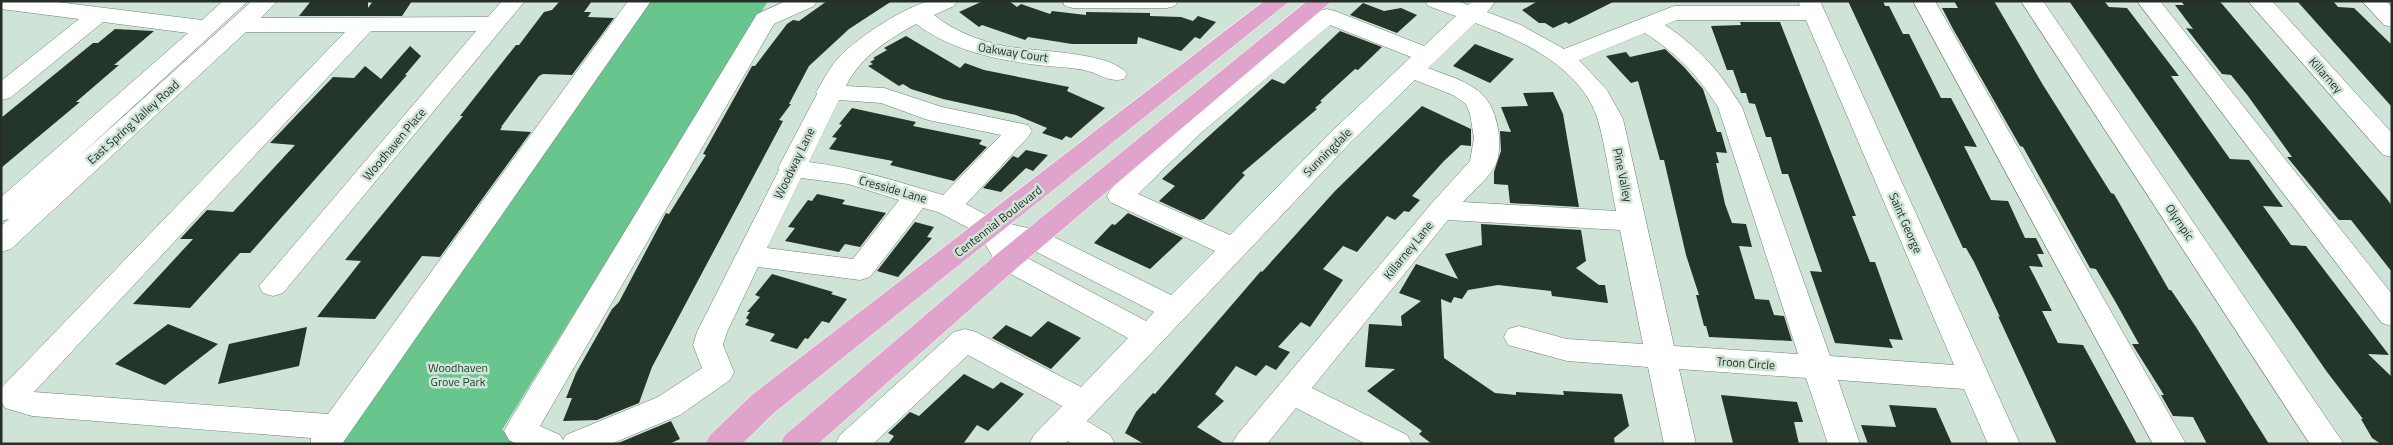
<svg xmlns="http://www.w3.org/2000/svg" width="2393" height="445" viewBox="0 0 2393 445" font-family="'Titillium Web',sans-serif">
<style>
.green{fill:#68c58e}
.building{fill:#24352a}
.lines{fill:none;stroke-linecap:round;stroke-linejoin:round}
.minor-casing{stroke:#6b7f72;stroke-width:1}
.major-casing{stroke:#fff;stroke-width:1}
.minor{fill:#fff;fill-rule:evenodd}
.major{fill:#dfa3cc;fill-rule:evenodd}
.labels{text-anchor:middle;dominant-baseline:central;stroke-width:5;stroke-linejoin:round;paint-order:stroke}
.street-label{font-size:12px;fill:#262e28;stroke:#cfe4d6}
.park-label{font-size:12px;fill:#1e452e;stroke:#cfe4d6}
</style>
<rect width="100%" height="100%" fill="#cfe4d6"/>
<polygon class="green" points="645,1 768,1 502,430 525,444 327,444"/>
<g class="building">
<polygon points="311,1 368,1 368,8 373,1 412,1 402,16 299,16"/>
<polygon points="560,1 592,1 584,12 591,12 588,17 614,18 572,75 543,74 539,76 501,127 502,127 500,130 531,132 440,257 422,256 375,319 317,317 361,261 345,260 463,116 460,116 516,45 519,45 544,12 552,10"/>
<polygon points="827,1 892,1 849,29 809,66 789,104 791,104 779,120 783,121 652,367 639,403 597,420 563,421 572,398 566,398 576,373 612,309 619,302 666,213 669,214 706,155 703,154 752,66 755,66 787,24 793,20 799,21"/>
<polygon points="983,1 1009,1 1017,7 1021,4 1050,14 1052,11 1086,15 1086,12 1150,13 1150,16 1181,17 1193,21 1198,16 1216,22 1200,39 1195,37 1181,51 1138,37 1137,44 1072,44 1028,37 1025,40 982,25 979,27 959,12"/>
<polygon points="1538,1 1615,1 1569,24 1566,22 1553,28 1545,23 1539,23 1522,10"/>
<polygon points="1848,1 1883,1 1885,6 1889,6 1903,34 1909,34 1941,98 1951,98 1977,147 1964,146 1991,200 2008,201 2025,238 2036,238 2044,254 2037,254 2043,267 2029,266 2052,311 2042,311 2058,343 2083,345 2137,444 2057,444 1998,316 2000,317 1974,262 1966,248 1963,248"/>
<polygon points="1954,1 1994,1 2043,85 2111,193 2114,194 2169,290 2171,290 2196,327 2269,444 2207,444 2193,417 2173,416 2161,395 2164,395 2132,344 2139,344 2115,301 2096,269 2090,268 2023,147 2020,146 1953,29 1942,8 1958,8"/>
<polygon points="2069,1 2104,1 2109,7 2127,8 2179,76 2171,76 2230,159 2249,160 2272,192 2283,207 2263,206 2291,245 2306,246 2389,355 2368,354 2392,377 2392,444 2381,444 2372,438 2361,419 2363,419 2327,372"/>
<polygon points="2181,1 2219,1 2223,5 2387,199 2392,206 2392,272 2351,220 2339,220 2287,157 2292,157 2248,96 2231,75 2222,74 2186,28 2193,29 2175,5 2184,5"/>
<polygon points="2297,1 2333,1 2338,7 2354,8 2392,45 2392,107"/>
<polygon points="1363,3 1384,11 1401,8 1417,15 1397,33 1350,15"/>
<polygon points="1740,22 1780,22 1856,216 1852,216 1870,262 1875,262 1903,340 1889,339 1893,348 1835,343 1810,271 1822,272 1788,174 1782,174 1771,137 1766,137 1755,104 1749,103 1746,93 1741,93 1733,70 1727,70 1711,26 1741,25"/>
<polygon points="115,29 154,31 114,65 119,65 76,102 80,102 1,168 1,118 93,43 98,43"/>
<polygon points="1340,31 1382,47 1358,70 1355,69 1320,101 1322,102 1315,108 1317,109 1242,173 1245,175 1204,219 1200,220 1159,201 1175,186 1162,179 1179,163 1272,79 1284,84"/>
<polygon points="906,36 960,68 965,63 984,70 1069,87 1067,91 1105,108 1071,138 1066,136 1062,140 1042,133 1047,128 1016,115 943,99 911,89 903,84 899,86 868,66 873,64 870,62 875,59 873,58 887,50 884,48"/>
<polygon points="1475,44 1514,59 1490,83 1453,66"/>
<polygon points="410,46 421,56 405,75 407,75 250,253 240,253 190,308 133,304 193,239 180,239 207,210 233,212 295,145 270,143 333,77 354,78 365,66 381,79"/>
<polygon points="1665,49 1684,67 1703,89 1717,132 1721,132 1727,153 1716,152 1719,163 1716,163 1725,204 1732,223 1746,224 1752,247 1739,246 1755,299 1769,300 1774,315 1784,316 1792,341 1709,337 1706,326 1704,326 1696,295 1699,295 1686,255 1664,160 1660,160 1638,81 1631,83 1606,56 1626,52 1630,57"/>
<polygon points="1553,92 1563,114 1579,207 1510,203 1508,185 1494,184 1494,172 1501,151 1500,131 1511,132 1501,107 1528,106 1523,93"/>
<polygon points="1422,106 1471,129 1471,146 1461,145 1444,161 1412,196 1420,200 1409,212 1404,211 1395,220 1387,216 1357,252 1343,246 1323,269 1343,280 1310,327 1301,322 1278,347 1290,352 1276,370 1266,365 1256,376 1236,366 1215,394 1224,401 1197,427 1225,444 1144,444 1125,433 1136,412 1153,393 1155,394 1261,271 1262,272 1335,191"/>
<polygon points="852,108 916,122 913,126 982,140 979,144 987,147 954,181 890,165 893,161 829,149 837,138 832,137 842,125 839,124"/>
<polygon points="1026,150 1048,155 1033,171 1026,168 1001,192 983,188 1013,156 1018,158"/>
<polygon points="817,194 845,200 842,204 886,213 860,247 845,244 839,252 785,241 795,228 788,227 808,200 812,201"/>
<polygon points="1128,213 1183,238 1150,269 1094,243 1112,224 1115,225"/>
<polygon points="915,222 934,227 927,237 932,238 898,277 877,271"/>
<polygon points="1481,224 1581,230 1586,261 1576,268 1599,285 1605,285 1608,303 1552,296 1551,291 1498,285 1468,290 1462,299 1454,297 1451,303 1441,299 1444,358 1495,393 1516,395 1516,392 1564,395 1563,391 1622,394 1629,426 1614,438 1615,444 1432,444 1419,434 1422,431 1367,391 1395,369 1365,367 1369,324 1402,326 1401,316 1421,301 1399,293 1416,264 1458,279 1445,254 1482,245"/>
<polygon points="772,274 833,292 831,294 847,299 829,323 822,321 808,339 805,338 797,349 770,341 775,334 745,325 749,320 746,318 750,312 747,312 760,297 755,295"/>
<polygon points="1048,321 1081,338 1051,369 992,338 1006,325 1031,337"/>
<polygon points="168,324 218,344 165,385 115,364"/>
<polygon points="307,327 299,366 218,384 229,344"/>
<polygon points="964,374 993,389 1001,382 1024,394 988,431 977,425 963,444 888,444 894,436 888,433 910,412 919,416"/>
<polygon points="1721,395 1797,402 1803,422 1794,422 1799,444 1733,443"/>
<polygon points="1889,405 1936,408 1952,444 1868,444 1861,425 1896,427"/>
<polygon points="671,421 680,439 669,444 616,444"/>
</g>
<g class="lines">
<g class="minor-casing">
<g id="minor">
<polygon points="1,1 49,1 202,20 223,1 248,1 76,159 252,1 277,1 261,18 488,17 502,1 525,1 283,293 273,296 263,293 259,286 476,31 371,31 34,392 328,414 628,1 651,1 342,444 311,444 311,438 32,416 5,408 1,401 1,388 345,32 246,32 11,249 1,252 1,226 9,219 1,221 1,197 188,33 103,22 10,98 1,100 1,81 79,19 1,9"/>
<path d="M786,1H817L814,6L774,24L540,426L560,435L563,440L566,435L658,397L702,368L693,345L697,332L779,170L778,168L817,94L816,92C822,83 827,72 834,63C850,42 901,9 926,2C935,0 948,1 957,1L954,6L934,15C954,31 979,41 1005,46C1033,52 1111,51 1127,74L1124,79C1108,83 1099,73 1084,70C1069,67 1053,67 1038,65C996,60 951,50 916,24C889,39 860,57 846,86L884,88L942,107L1028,125L1032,131L1028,137L966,204L998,221L1044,232L1171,295L1215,251L1110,202L1107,196L1110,190L1184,120L1319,11L1327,9L1335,11L1424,46L1456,16L1428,6L1425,1H1458L1468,5L1472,1H1496L1487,12L1521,25L1564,49L1674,6H1800L1798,1H1820L2020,444H1988L1964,389L1838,380L1860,444H1828L1806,378L1679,369L1696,444H1664L1648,367L1567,361L1508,345L1504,337L1508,329L1519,326L1567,339L1643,344L1620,230L1448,220L1312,388L1407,435L1412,444H1366L1296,408L1267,444H1232L1237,435L1431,204L1470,161L1474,138L1470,114L1466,104L1453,95L1415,80L1351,142L1087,421L1110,435L1115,444H1072L1068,441L1065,444H1029L1034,435L1062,406L968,355L873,444H835L840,435L954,332L965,329L976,332L1081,387L1128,338L998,267L982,238L984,236L938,212L923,208L870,277L860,280L758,267L727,332L723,345L734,372L730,380L680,415L611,444H517L509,440L504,431L509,422L754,19L757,14ZM1677,20H1806L1954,365L1830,356L1742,107C1719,71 1701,49 1665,25ZM1475,23C1522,40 1582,68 1598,120C1606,149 1610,181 1616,211L1463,202C1473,191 1490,177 1496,164C1500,154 1500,139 1498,129C1491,86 1464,82 1428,68ZM1330,25L1411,57L1333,130L1230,235L1138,194L1202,132ZM1645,33C1677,54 1697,74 1718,107L1798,354L1674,346L1623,119L1607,90L1579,60ZM839,100L881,103L928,120L1001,135L943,195C898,182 857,168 809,162ZM801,178L848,184L899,200L853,259L767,248ZM1013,243L1025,246L1154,312L1146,321L1018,253Z"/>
<polygon points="1062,1 1178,1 1175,6 1167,8 1073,8 1065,6"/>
<polygon points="1913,1 1935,1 2186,444 2153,444"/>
<polygon points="2021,1 2043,1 2344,444 2310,444"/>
<polygon points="2137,1 2160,1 2392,294 2392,326 2382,323"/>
<polygon points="2248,1 2272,1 2392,133 2392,157 2383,155"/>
<polygon points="2362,1 2386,1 2392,7 2392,27 2384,25"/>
</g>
</g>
<g class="major-casing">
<g id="major">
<polygon points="1264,1 1290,1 775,412 742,444 705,444 710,435 753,394"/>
<polygon points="1307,1 1332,1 1018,267 818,444 780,444 785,435 998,253"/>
</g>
</g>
<use href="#minor" class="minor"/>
<use href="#major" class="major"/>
</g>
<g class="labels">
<g class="street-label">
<text transform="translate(1013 52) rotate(9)">Oakway Court</text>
<text transform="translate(2326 75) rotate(48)">Killarney</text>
<text transform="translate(133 122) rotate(-42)">East Spring Valley Road</text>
<text transform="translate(394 144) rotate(-50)">Woodhaven Place</text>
<text transform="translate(1327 152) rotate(-45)">Sunningdale</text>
<text transform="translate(794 163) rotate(-64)">Woodway Lane</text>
<text transform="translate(1623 175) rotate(78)">Pine Valley</text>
<text transform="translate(893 189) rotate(16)">Cresside Lane</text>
<text transform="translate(998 221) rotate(-38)">Centennial Boulevard</text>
<text transform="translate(2180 222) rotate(56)">Olympic</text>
<text transform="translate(1906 223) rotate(66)">Saint George</text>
<text transform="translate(1408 250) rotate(-51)">Killarney Lane</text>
<text transform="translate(1746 363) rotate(4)">Troon Circle</text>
</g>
<g class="park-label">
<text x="458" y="367">Woodhaven<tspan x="458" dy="14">Grove Park</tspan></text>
</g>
</g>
<rect width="2393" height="445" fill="none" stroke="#262e28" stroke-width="5"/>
</svg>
